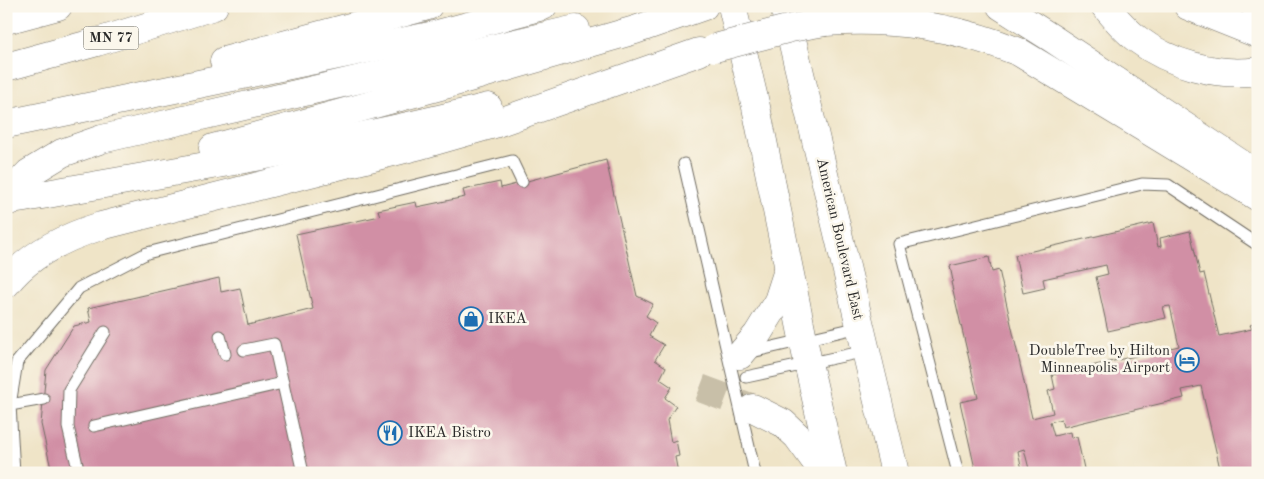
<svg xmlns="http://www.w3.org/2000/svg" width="1264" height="479" viewBox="0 0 1264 479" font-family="'Old Standard TT',serif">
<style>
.building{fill:#d18fa5}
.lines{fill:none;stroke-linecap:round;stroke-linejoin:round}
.secondary-tunnel{stroke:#c8bfa8;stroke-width:28;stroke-dasharray:28 14;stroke-linecap:butt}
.lane-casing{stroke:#706c62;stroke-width:13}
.secondary-casing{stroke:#706c62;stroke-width:29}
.highway-casing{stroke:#706c62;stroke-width:29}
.lane{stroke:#fff;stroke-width:11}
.secondary{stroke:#fff;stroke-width:28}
.highway{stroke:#fff;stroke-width:28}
.highway-bridge-casing{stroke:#706c62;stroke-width:29;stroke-linecap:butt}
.highway-bridge{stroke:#fff;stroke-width:28}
.labels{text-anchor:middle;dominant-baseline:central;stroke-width:5;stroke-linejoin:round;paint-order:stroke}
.shield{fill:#fbf7ec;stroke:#696865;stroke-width:1}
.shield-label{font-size:14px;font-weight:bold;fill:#2b2b2b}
.street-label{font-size:15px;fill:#2b2b2b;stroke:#fbf7ec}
.poi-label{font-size:15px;fill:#2b2b2b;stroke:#fbf7ec;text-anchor:start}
</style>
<rect width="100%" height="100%" fill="#fbf7ec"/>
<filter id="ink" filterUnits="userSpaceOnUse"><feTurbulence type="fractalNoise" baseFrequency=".02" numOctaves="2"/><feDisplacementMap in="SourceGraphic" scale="10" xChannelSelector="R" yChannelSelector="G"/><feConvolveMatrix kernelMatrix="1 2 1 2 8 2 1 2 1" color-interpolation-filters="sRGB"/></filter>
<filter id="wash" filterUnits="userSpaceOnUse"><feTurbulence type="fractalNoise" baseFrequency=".0096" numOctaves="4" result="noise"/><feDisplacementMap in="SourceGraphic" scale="20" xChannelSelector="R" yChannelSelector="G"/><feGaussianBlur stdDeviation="1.12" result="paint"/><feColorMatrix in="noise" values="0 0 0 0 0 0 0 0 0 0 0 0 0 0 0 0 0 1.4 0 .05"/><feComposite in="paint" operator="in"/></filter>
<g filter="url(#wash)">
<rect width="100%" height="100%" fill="#efe4c7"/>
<g id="blocks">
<g class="building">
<polygon points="606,160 637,296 653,304 646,316 656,323 649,336 664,345 655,360 666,367 660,379 672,387 665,398 676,406 667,420 671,442 676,440 679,456 675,457 678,473 52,473 41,424 46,370 74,326 91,322 88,308 219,278 221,292 240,288 248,325 313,309 296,234 380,216 378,210 416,202 417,207 465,197 463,190 500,182 501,188"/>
<polygon points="1153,223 1158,247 1161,246 1160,238 1190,231 1200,274 1204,273 1219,336 1252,329 1250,325 1258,323 1258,473 1221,473 1201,386 1182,390 1184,398 1063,427 1061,419 1050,422 1054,436 1070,432 1071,438 1077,437 1085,473 1030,473 1024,449 1018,451 1022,470 1010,473 976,473 960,402 978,398 951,282 953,281 950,266 989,257 992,272 999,270 1032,418 1053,413 1048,391 1055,389 1052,375 1179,346 1170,306 1163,307 1166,318 1108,331 1096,277 1108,274 1106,265 1043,279 1045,288 1023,293 1015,255"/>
</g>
</g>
</g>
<g filter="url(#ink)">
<use href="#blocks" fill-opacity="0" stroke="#706c62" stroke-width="1"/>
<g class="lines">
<polyline class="secondary-tunnel" points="700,388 753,408"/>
<g class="lane-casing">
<g id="lane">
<polyline points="684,164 755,473"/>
<polyline points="220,336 225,354"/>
<polyline points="244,350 274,344 303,473"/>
<polyline points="747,353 860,327"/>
<polyline points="746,377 866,351"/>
<polyline points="10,405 44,399"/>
<polyline points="94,426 283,383"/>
<polyline points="14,473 10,405 17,362 79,288 147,253 512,161 522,182"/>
<polyline points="79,473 68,427 69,390 105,332"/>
<polyline points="958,473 899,244 1142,184 1168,185 1258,245"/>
</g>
</g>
<g class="secondary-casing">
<g id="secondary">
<polyline points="732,6 756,107 808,363 833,473"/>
<polyline points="784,6 895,473"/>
<polyline points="740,355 757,335 778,301 788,270"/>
<polyline points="753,408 783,423 797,436 824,473"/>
</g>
</g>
<g class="highway-casing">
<g id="highway">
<polyline points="1001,6 1053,39 1258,175"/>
<path d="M1105,6C1115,18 1125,30 1137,39C1170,64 1217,77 1258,71"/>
<polyline points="1188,6 1258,34"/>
<polyline points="1255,6 1258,7"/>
<polyline points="6,20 58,6"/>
<path d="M825,22C893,17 955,26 1019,52L1258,197"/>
<polyline points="224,61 428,6"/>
<polyline points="6,67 97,42 214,6"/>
<polyline points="6,124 430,36 543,6"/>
<polyline points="213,148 448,84 635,30 704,6"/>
<polyline points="6,197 29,173 62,153 102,139 576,29"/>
<path d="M6,201C167,173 329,147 488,107"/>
<path d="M6,284C29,254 65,237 101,226L417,146L494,124L699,52"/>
</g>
</g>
<use href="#lane" class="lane"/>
<use href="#secondary" class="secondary"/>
<use href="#highway" class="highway"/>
<g class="highway-bridge-casing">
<polyline id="highway-bridge" points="715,48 791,28 825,22"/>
</g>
<use href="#highway-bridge" class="highway-bridge"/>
</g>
</g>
<defs>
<g id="shop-ring" transform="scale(1.25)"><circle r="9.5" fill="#fbf7ec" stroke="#1f6fb2" stroke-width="1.5"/><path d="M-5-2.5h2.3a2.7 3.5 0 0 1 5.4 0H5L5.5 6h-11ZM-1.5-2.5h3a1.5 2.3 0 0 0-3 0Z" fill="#1f6fb2"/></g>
<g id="hotel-ring" transform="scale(1.25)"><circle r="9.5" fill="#fbf7ec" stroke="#1f6fb2" stroke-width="1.5"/><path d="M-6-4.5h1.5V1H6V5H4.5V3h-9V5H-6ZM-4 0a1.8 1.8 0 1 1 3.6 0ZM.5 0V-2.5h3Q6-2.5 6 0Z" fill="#1f6fb2"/></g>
<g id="restaurant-ring" transform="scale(1.25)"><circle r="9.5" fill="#fbf7ec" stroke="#1f6fb2" stroke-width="1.5"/><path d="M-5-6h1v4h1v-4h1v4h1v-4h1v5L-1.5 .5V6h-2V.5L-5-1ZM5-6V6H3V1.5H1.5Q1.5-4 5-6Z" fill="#1f6fb2"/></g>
</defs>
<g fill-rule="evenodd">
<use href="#shop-ring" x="471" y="319"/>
<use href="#hotel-ring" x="1187" y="360"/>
<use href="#restaurant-ring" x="390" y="433"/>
</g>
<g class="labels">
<rect class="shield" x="83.5" y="26.5" width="55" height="23" rx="4"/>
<g class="shield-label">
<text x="111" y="38">MN 77</text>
</g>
<g class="street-label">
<text transform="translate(839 239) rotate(77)">American Boulevard East</text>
</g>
<g class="poi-label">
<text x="488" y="319">IKEA</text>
<text x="1170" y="351" text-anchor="end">DoubleTree by Hilton<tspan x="1170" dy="17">Minneapolis Airport</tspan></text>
<text x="408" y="433">IKEA Bistro</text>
</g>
</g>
<rect width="1264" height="479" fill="none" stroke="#fbf7ec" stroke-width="25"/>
</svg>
